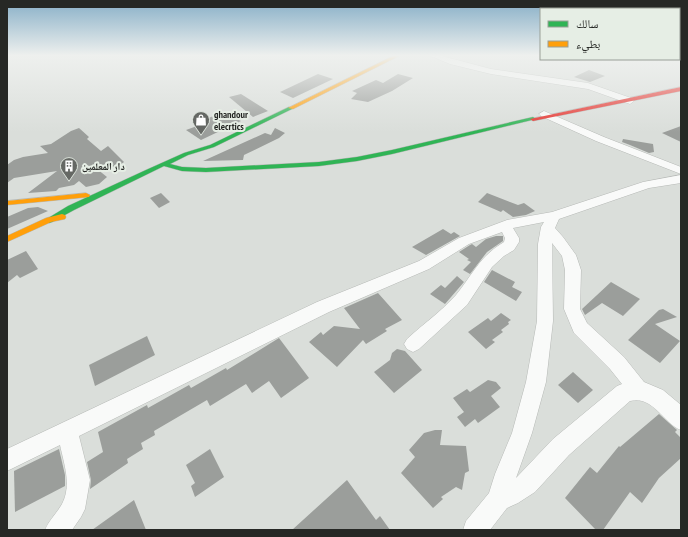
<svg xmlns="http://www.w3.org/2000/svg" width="688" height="537" viewBox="0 0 688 537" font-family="'PT Sans Narrow','Noto Naskh Arabic',sans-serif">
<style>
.building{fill:#9b9e9b}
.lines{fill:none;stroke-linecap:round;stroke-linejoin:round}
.street-casing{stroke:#b6b9b6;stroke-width:1}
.fast-casing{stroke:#b6b9b6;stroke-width:1}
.slow-casing{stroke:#b6b9b6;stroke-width:1}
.jam-casing{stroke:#b6b9b6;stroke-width:1}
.street{fill:#f9faf9;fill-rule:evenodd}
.fast{fill:#30b455;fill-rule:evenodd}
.slow{fill:#ff9f0a;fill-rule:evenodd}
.jam{fill:#e5322d;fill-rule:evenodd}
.labels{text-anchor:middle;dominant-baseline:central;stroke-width:4;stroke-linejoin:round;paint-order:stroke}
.far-poi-label{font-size:10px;font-weight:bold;fill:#262825;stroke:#e6eee5;text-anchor:start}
</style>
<rect width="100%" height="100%" fill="#dadeda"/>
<g class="building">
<polygon points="589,70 605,76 590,82 574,77"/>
<polygon points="318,74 333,79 293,98 280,92"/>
<polygon points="398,74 413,78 392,91 368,102 351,99 357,93 352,91 376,80 383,83"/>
<polygon points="241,94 268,111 253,117 229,97"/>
<polygon points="223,112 241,121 201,140 186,130 197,126 194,124"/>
<polygon points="681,126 681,142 662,133"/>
<polygon points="79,128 89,137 87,139 101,151 108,146 124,162 119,166 97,169 107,177 99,184 86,187 79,181 74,185 59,188 56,191 28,193 57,171 14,178 7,183 7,165 14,160 23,157 48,153 40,146 51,144 71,131"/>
<polygon points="275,128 285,133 279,138 244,155 243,160 203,161 265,133 271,135"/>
<polygon points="623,139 653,144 654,152 649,153 630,145 622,142"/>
<polygon points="161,193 170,202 159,208 150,198"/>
<polygon points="487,193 518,205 524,203 535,211 526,215 513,217 503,210 501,212 478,202"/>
<polygon points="38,207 48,211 7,229 7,217 28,208"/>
<polygon points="443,229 451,234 454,232 460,236 426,255 412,247"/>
<polygon points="496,236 503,236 503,241 487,252 470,274 463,270 471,262 467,260 469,259 459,252 470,245 472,244 476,247 486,239"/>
<polygon points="26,251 38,269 20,278 17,275 7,283 7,260"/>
<polygon points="492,270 515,282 512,287 522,292 516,301 484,282"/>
<polygon points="457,276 464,282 445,304 430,294 441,285 445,288"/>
<polygon points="611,282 640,299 623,316 602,303 585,315 582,309"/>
<polygon points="378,293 402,320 385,329 387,331 366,344 363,340 337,367 309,342 321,332 323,335 334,326 360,329 344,308"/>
<polygon points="663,309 677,317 655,324 680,341 660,363 628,340 659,310"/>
<polygon points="501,313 511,320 508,322 509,324 501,330 503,332 492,340 495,342 486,349 468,332 488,318 491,321"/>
<polygon points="147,336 155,355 95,386 89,365"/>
<polygon points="279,338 309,378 281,398 269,381 252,393 246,384 210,406 207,400 154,431 155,435 141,443 143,449 127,459 128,463 90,489 91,480 87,462 103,452 98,432 147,405 148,408 189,385 191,388 226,368 227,370"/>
<polygon points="397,349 405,351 422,370 394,393 374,372 390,360 392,353"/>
<polygon points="573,372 593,390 578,403 558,385"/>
<polygon points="488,380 496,382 501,388 491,396 500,407 478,423 475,419 465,427 457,417 464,412 453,398 467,389 470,392"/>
<polygon points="659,414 677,430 675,432 681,438 681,458 659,478 642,503 630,492 603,530 596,530 565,498 590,467 597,473 619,446 620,447"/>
<polygon points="435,430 442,430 440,445 466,446 469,471 465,473 462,490 456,487 441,497 443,499 433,508 401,473 415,457 409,450 424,433"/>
<polygon points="59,449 65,475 65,486 15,512 14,471"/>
<polygon points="210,449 224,477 195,497 191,486 195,483 186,465"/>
<polygon points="347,480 376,520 380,516 390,530 292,530"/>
<polygon points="134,500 146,530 92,530"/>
</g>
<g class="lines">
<g class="street-casing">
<g id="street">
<polygon points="431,56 442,56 491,69 588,83 631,98 634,101 630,104 588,89 491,74 450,64"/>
<polygon points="679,56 681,56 681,59 678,59"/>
<polygon points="544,111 604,137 681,167 681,174 596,141 541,116 539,114"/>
<path d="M681,175V183L649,188L559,219L555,228L563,237L576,255L581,270L580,309L587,323L624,357L644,382L663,390L681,405V430C663,423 653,395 630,401L569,455L535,492L518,503L507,508L490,530H463L466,521L489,493L495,474L512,433L526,382L537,321L538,244L541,227L544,222L513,228L519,238V242L514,250L504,256L492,267L467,305L419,349L413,352L407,349L404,344L407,339C423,324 442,311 456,295C473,274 479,257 504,242L505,238L502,232L469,244L429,269L329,312L79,436L90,480L85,509L81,517L72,530H45C49,520 57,513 62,504C72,485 64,464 60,445L7,471V449L317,302L419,261L459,238L507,220L552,212L643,182ZM552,243L562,256L565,270L564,309L574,333L610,369L622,384L617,386L553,439L516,478L532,433L546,382L553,321Z"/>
</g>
</g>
<g class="fast-casing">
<polygon id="fast" points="289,107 294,108 214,147 188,155 170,164 182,167 206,168 319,162 357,157 392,150 533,117 536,119 392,154 357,161 319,166 206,172 182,171 164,166 74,210 52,222 49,223 45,220 68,206 146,170 184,153 210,145"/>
</g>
<g class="slow-casing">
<g id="slow">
<polygon points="393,56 399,56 293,109 288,108"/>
<polygon points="86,193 90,195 89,197 7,205 7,201"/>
<polygon points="62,214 65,215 66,217 65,219 51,222 7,242 7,236 46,218"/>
</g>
</g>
<g class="jam-casing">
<polygon id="jam" points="681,87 681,91 533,121 530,119"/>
</g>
<use href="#street" class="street"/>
<use href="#fast" class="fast"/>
<use href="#slow" class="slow"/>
<use href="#jam" class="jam"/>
</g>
<linearGradient id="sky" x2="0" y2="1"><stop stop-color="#87afc7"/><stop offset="0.42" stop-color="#eef0ee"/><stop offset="1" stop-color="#eef0ee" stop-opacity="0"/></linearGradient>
<rect width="688" height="132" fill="url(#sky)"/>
<defs>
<g id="shop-pin" transform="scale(0.9)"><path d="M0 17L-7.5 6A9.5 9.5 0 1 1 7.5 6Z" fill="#656864" stroke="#e6eee5"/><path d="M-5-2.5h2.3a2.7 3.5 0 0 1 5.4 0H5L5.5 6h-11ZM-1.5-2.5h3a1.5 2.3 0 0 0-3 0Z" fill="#fff"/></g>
<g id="building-pin" transform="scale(0.9)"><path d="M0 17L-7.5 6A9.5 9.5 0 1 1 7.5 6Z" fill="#656864" stroke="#e6eee5"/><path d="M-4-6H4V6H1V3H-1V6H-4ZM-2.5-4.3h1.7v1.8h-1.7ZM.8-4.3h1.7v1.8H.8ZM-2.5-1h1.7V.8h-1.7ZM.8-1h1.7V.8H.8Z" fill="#fff"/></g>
</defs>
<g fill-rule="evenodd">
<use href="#shop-pin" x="201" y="120"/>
<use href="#building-pin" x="69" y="166"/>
</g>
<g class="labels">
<g class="far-poi-label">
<text x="214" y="114">ghandour<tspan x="214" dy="12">elecrtics</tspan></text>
<text x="82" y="166">دار المعلمين</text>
</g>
</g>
<rect width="688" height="537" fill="none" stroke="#262825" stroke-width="16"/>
<rect x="540" y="8" width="140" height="52" fill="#e6eee5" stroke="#999f98"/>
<rect x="548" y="21" width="20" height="6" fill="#30b455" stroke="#999f98"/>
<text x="576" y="28" font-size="12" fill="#262825">سالك</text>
<rect x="548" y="41" width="20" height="6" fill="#ff9f0a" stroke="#999f98"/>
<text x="576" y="48" font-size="12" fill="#262825">بطيء</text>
</svg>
